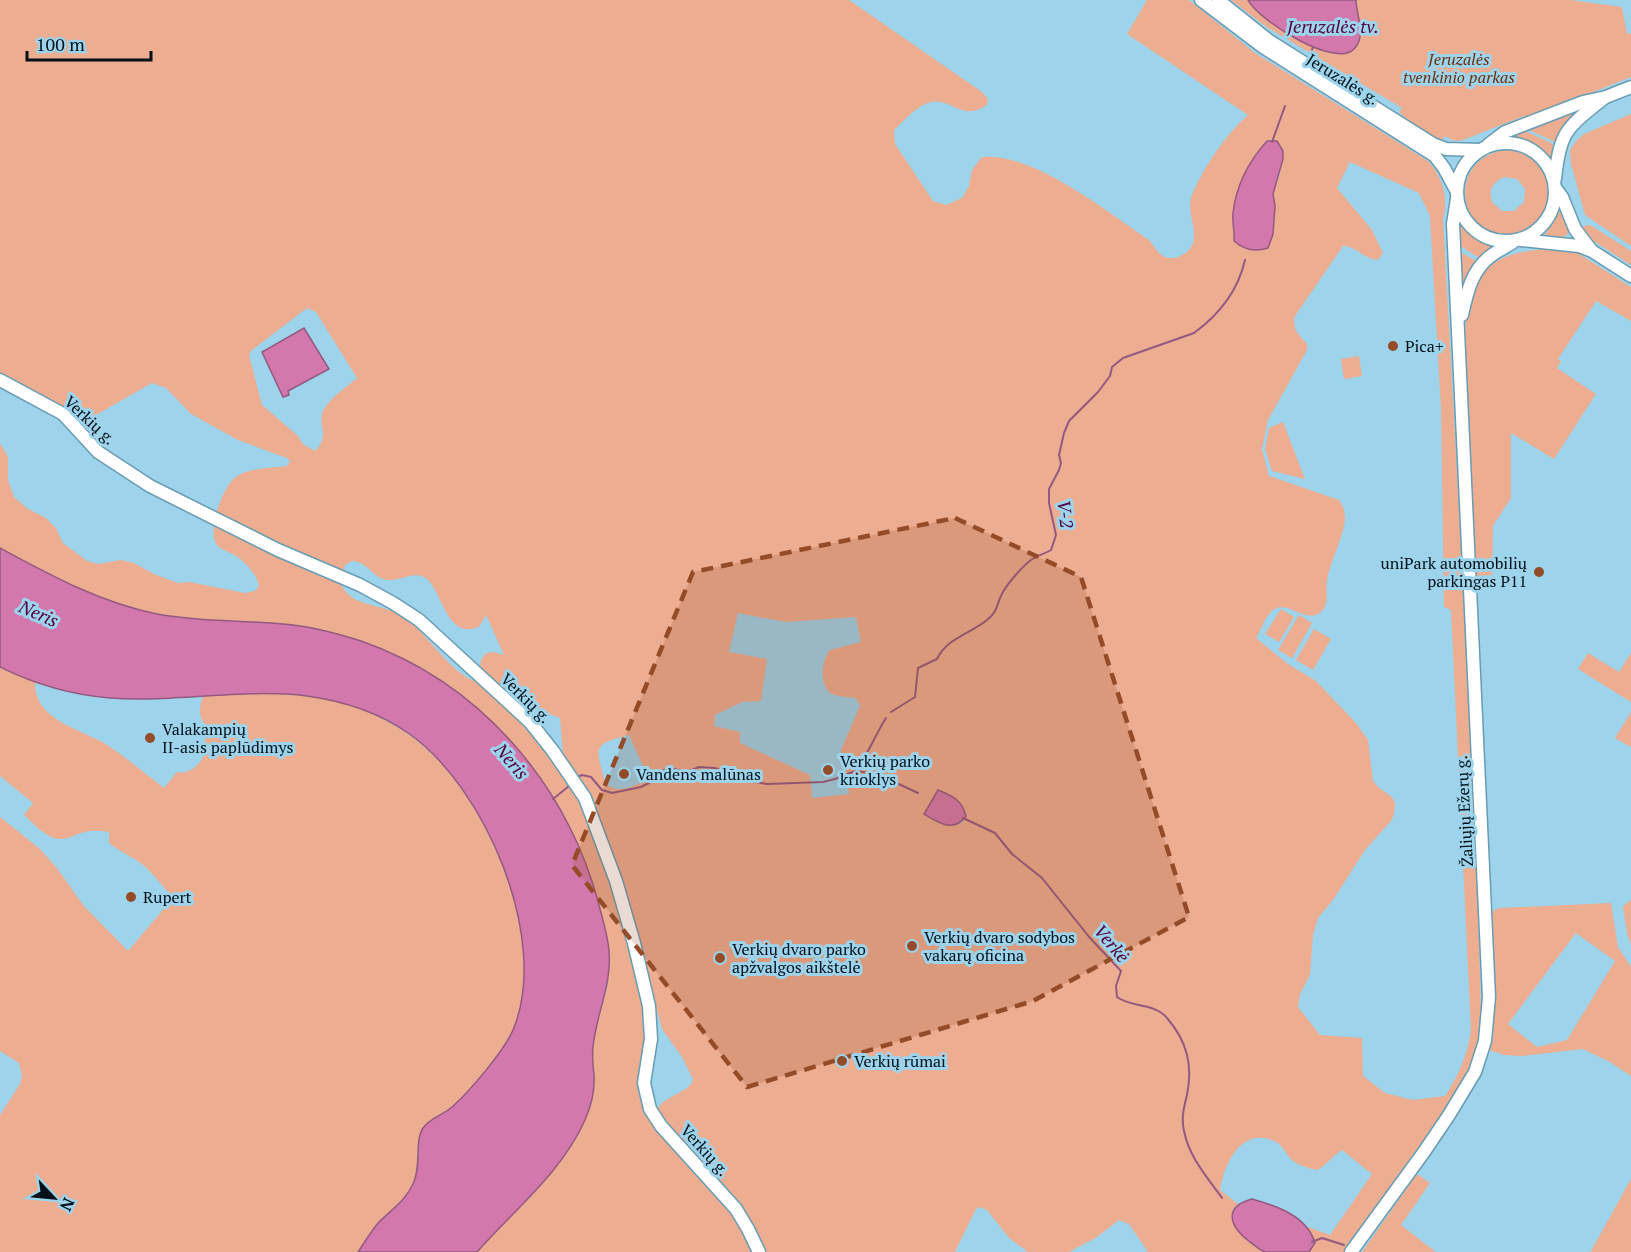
<svg xmlns="http://www.w3.org/2000/svg" width="1631" height="1252" viewBox="0 0 1631 1252" font-family="'PT Serif',serif">
<style>
.green{fill:#edad90;fill-rule:evenodd}
.water{fill:#d378ac;stroke:#945980;stroke-width:1.5}
.lines{fill:none;stroke-linecap:round;stroke-linejoin:round}
.stream{stroke:#945980;stroke-width:2}
.secondary-casing{stroke:#679cb2;stroke-width:15}
.secondary{stroke:#fff;stroke-width:12}
.marked{fill:#934b28;fill-opacity:0.2;stroke:#934b28;stroke-width:4.5;stroke-dasharray:12 8;stroke-linejoin:round}
.poi-dot{fill:#934b28;stroke:#9dd4eb;stroke-width:2}
.labels{text-anchor:middle;dominant-baseline:central;stroke-width:6;stroke-linejoin:round;paint-order:stroke}
.park-label{font-size:16px;font-style:italic;fill:#6c3010;stroke:#9dd4eb}
.street-label{font-size:16px;fill:#001018;stroke:#9dd4eb}
.poi-label{font-size:16px;fill:#001018;stroke:#9dd4eb;text-anchor:start}
.water-label{font-size:18px;font-style:italic;fill:#54003a;stroke:#9dd4eb}
</style>
<rect width="100%" height="100%" fill="#9dd4eb"/>
<g class="green">
<path d="M0,0H849L982,92L988,99L987,105C960,123 951,95 928,103C915,107 904,121 894,130L895,144L933,201L946,205L962,198L969,186L972,170L982,157C1033,152 1107,212 1149,240C1157,250 1162,262 1178,257C1210,244 1183,215 1192,195C1203,168 1226,134 1248,115L1127,34L1147,0H1189L1255,53L1428,161C1442,176 1449,198 1443,219L1475,802L1481,1013L1479,1046L1465,1081L1395,1184L1345,1252H1309L1313,1237L1305,1226L1330,1235L1372,1174L1342,1150C1332,1156 1327,1165 1317,1170C1309,1168 1299,1166 1292,1160C1285,1153 1283,1144 1272,1140C1240,1128 1224,1165 1220,1190L1238,1204L1233,1209L1247,1240L1264,1252H1148L1129,1224L1119,1220L1097,1237L1069,1252H1028L1009,1238L987,1210L979,1207L976,1209L955,1252H477C514,1211 562,1172 585,1120C590,1107 594,1094 594,1081C594,1070 591,1058 593,1047C596,1018 610,992 609,963C609,946 603,929 599,912C573,788 481,684 361,641C294,618 231,626 163,615C104,606 51,576 0,548V443L8,457V480L14,497L28,509L46,518L56,528L63,543L87,561L98,564L121,560L134,563L154,574L178,583L189,582L245,593L255,591L259,586C256,572 244,561 233,554C228,552 220,549 217,545C206,531 223,485 237,476C250,468 272,468 287,466L290,461L287,458L238,440L191,414L166,388L152,383L80,424L53,402L0,373ZM1267,141H1277L1280,174L1273,194L1275,206L1273,234L1268,248L1235,241C1237,201 1239,171 1267,141ZM1350,162L1419,193L1430,216L1441,409L1444,607L1451,610L1471,1031C1467,1056 1459,1075 1445,1096L1413,1100L1385,1093L1363,1076L1362,1038L1320,1035L1298,1007L1300,994L1310,975L1313,935L1318,918L1333,900L1365,850L1391,821L1394,814L1395,803L1392,797L1378,787L1373,781L1368,740L1356,723L1316,681L1288,664L1256,638C1261,630 1266,615 1273,610C1288,600 1303,622 1318,614C1331,607 1325,592 1327,581C1330,561 1344,537 1345,518C1345,511 1343,506 1339,500L1269,476L1262,449L1268,420L1307,350V344C1298,334 1292,329 1295,316L1343,246C1356,246 1364,259 1378,260L1383,253L1372,230L1337,188ZM307,308L316,312L357,378C347,387 329,398 323,411C317,428 331,434 315,451L303,444L298,436L262,405L249,355L252,350ZM352,561C369,562 373,579 388,580C403,581 417,568 429,581C440,593 447,627 465,629C469,630 475,628 479,627L486,615L504,655L494,652L486,653L481,660L478,682C453,677 427,633 404,617C389,606 359,606 348,594C345,592 342,586 340,583L345,565ZM738,613L786,622L856,617L861,642L830,650C821,660 819,687 832,694C839,697 849,697 856,698L860,706L841,750L849,794L812,798L810,775L740,743V732L714,726L715,715L742,702L761,701L767,659L729,652ZM531,707L560,718L563,755L620,876L662,1029L682,1057L693,1079L692,1083L687,1088L663,1102L650,1115L642,1004L622,915L578,795C558,774 546,747 525,726ZM629,735L649,779C634,785 619,796 605,783C596,746 591,745 629,735ZM925,814L966,816L962,823C946,827 938,823 925,814Z"/>
<polygon points="1231,0 1570,0 1622,7 1627,34 1631,33 1631,77 1526,119 1524,116 1463,140 1455,141 1445,136 1443,138 1445,143 1439,142 1409,122 1399,112 1402,108 1265,26"/>
<polygon points="1579,110 1563,126 1555,142 1527,129"/>
<polygon points="1631,114 1631,246 1585,215 1571,164 1570,150 1577,140 1584,134"/>
<polygon points="1523,130 1553,144 1552,159 1530,143 1505,138"/>
<path d="M1506,150C1541,152 1564,188 1542,219C1536,227 1526,234 1516,235C1458,246 1443,158 1506,150ZM1505,177L1517,179L1525,189L1524,202L1514,211H1502L1492,202C1488,190 1493,181 1505,177Z"/>
<polygon points="1561,209 1570,231 1564,237 1543,237 1552,225"/>
<polygon points="1458,219 1473,236 1494,247 1479,258 1459,245"/>
<polygon points="1587,225 1592,226 1631,251 1631,265 1589,238 1581,228"/>
<path d="M1556,248L1576,252L1631,287V321L1596,301L1558,359L1561,361L1557,368L1596,394L1554,459L1511,433V498L1493,526L1492,575L1473,576C1472,533 1470,491 1468,448C1467,406 1454,307 1482,274C1501,251 1529,251 1556,248Z"/>
<polygon points="1459,251 1476,261 1468,273 1462,289"/>
<polygon points="1359,356 1362,376 1344,379 1341,359"/>
<polygon points="1283,422 1305,479 1272,471 1265,449 1269,428"/>
<polygon points="1281,609 1294,617 1279,642 1265,634"/>
<polygon points="1299,615 1312,623 1292,658 1278,650"/>
<polygon points="1314,629 1331,639 1313,670 1296,660"/>
<polygon points="1588,653 1619,672 1631,653 1631,702 1578,669"/>
<path d="M0,667L35,682C34,719 77,728 104,743C125,756 144,773 164,788L177,772C188,775 201,765 204,754C205,750 203,747 204,743C205,739 209,734 211,730C198,720 198,710 203,696C254,693 311,688 360,708C385,719 409,732 429,751C492,810 548,944 514,1029C505,1049 469,1092 452,1107C444,1113 432,1117 426,1125C413,1141 421,1163 414,1181C407,1200 389,1211 376,1226C369,1234 364,1243 358,1252H0V1115L20,1084L22,1076L19,1063L0,1051V817L39,848L57,868L83,905L128,951L173,898C163,887 154,874 143,865C132,856 120,852 109,843V832C101,831 94,830 85,832C74,834 66,842 54,838C42,834 33,823 24,815L33,803L0,776Z"/>
<polygon points="1631,712 1631,747 1615,738"/>
<polygon points="1631,900 1631,945 1627,933 1623,906"/>
<path d="M1611,903L1618,947L1631,967V1076L1610,1062L1583,1049L1521,1056L1504,1055L1489,1050L1492,1029L1490,917L1494,910L1500,908ZM1576,933L1615,961L1567,1040L1537,1047L1508,1024Z"/>
<polygon points="1417,1174 1430,1183 1401,1225 1436,1252 1362,1252"/>
<polygon points="1631,1179 1631,1252 1589,1252 1591,1251"/>
</g>
<g class="water">
<path d="M1248,0H1356C1356,15 1367,36 1354,49C1335,69 1258,20 1248,0Z"/>
<path d="M1267,141H1277L1283,151V159L1273,194L1275,206L1273,234L1268,248C1256,252 1244,250 1234,241C1235,232 1232,223 1233,213C1236,186 1249,161 1267,141Z"/>
<polygon points="304,328 329,369 288,391 289,395 283,397 262,352"/>
<path d="M0,548C50,575 101,603 157,614C199,622 241,620 283,624C309,626 336,633 361,641C479,682 565,782 598,901C602,918 608,935 609,951C612,986 596,1014 593,1047C592,1056 593,1066 594,1075C595,1090 591,1106 585,1120C562,1172 514,1210 477,1252H358C365,1242 371,1231 379,1222C391,1210 406,1200 413,1184C422,1166 414,1142 423,1128C430,1118 443,1115 452,1107C470,1091 504,1051 513,1030C551,940 485,786 408,733C378,712 343,701 307,696C241,688 175,703 110,698C72,695 34,684 0,667Z"/>
<path d="M938,790C953,796 962,800 966,816C954,833 939,823 924,814Z"/>
<path d="M1252,1199C1277,1206 1307,1216 1315,1243L1309,1252C1295,1252 1279,1252 1266,1252C1260,1251 1255,1245 1250,1242C1230,1227 1222,1207 1252,1199Z"/>
</g>
<g class="lines">
<g class="stream">
<polyline points="1311,53 1313,47"/>
<polyline points="1272,142 1285,106"/>
<path d="M891,712L915,697L918,668L937,659C947,638 970,634 987,620C999,611 996,603 1003,592C1008,583 1025,563 1034,558C1040,555 1046,553 1051,550L1056,535L1049,503V489L1059,470L1061,463L1059,455L1064,433L1069,421L1098,392L1110,376L1112,367L1123,358L1194,333C1220,314 1238,291 1245,260"/>
<path d="M856,770C869,753 875,735 886,718"/>
<polyline points="577,777 582,775 591,777 602,790 612,793 641,787 649,783 662,771 670,768 687,772 699,767 715,768 744,780 767,784 823,782 835,779 855,771 870,773 885,778"/>
<polyline points="888,779 918,793"/>
<polyline points="553,799 569,786"/>
<path d="M963,818L995,833L1012,854L1042,878L1090,938L1121,971L1116,986L1117,997C1132,1008 1155,1003 1167,1018C1187,1041 1193,1065 1187,1095C1184,1107 1181,1118 1184,1131C1189,1157 1207,1177 1222,1198"/>
<polyline points="1312,1242 1322,1238 1344,1245"/>
</g>
<g class="secondary-casing">
<g id="secondary">
<polyline points="1201,0 1263,47 1435,156 1444,168 1457,192"/>
<polyline points="1218,0 1268,40 1433,144 1446,149 1481,150"/>
<circle cx="1506" cy="192" r="49"/>
<polyline points="1489,144 1505,132 1583,102 1606,97 1631,87"/>
<path d="M1555,179C1560,130 1567,128 1604,98"/>
<polyline points="1556,189 1562,197 1575,229 1591,250"/>
<polyline points="1521,240 1579,246 1592,251 1631,276"/>
<path d="M1462,315C1467,292 1472,269 1492,255C1499,250 1506,247 1513,242"/>
<polyline points="0,380 63,414 98,452 150,486 278,550 360,585 393,603 419,620 530,722 553,751 585,798 616,881 634,943 649,1006 651,1039 644,1083 650,1109 661,1126 736,1209 748,1229 759,1252"/>
<polyline points="1351,1252 1424,1152 1449,1115 1475,1072 1485,1041 1489,997 1453,224 1457,199"/>
</g>
</g>
<use href="#secondary" class="secondary"/>
</g>
<path class="marked" d="M955,518L1081,577L1189,917L1033,1001L747,1087L572,865L693,572Z"/>
<g class="poi-dot">
<circle cx="1393" cy="346" r="6"/>
<circle cx="1539" cy="572" r="6"/>
<circle cx="150" cy="738" r="6"/>
<circle cx="828" cy="770" r="6"/>
<circle cx="624" cy="774" r="6"/>
<circle cx="131" cy="897" r="6"/>
<circle cx="912" cy="946" r="6"/>
<circle cx="720" cy="958" r="6"/>
<circle cx="842" cy="1061" r="6"/>
</g>
<g class="labels">
<g class="park-label">
<text x="1459" y="59">Jeruzalės<tspan x="1459" dy="18">tvenkinio parkas</tspan></text>
</g>
<g class="street-label">
<text transform="translate(1343 79) rotate(32)">Jeruzalės g.</text>
<text transform="translate(90 420) rotate(43)">Verkių g.</text>
<text transform="translate(526 698) rotate(45)">Verkių g.</text>
<text transform="translate(1464 811) rotate(-93)">Žaliųjų Ežerų g.</text>
<text transform="translate(705 1150) rotate(48)">Verkių g.</text>
</g>
<g class="poi-label">
<text x="1405" y="346">Pica+</text>
<text x="1527" y="563" text-anchor="end">uniPark automobilių<tspan x="1527" dy="18">parkingas P11</tspan></text>
<text x="162" y="729">Valakampių<tspan x="162" dy="18">II-asis paplūdimys</tspan></text>
<text x="840" y="761">Verkių parko<tspan x="840" dy="18">krioklys</tspan></text>
<text x="636" y="774">Vandens malūnas</text>
<text x="143" y="897">Rupert</text>
<text x="924" y="937">Verkių dvaro sodybos<tspan x="924" dy="18">vakarų oficina</tspan></text>
<text x="732" y="949">Verkių dvaro parko<tspan x="732" dy="18">apžvalgos aikštelė</tspan></text>
<text x="854" y="1061">Verkių rūmai</text>
</g>
<g class="water-label">
<text x="1333" y="26">Jeruzalės tv.</text>
<text transform="translate(1066 514) rotate(83)">V-2</text>
<text transform="translate(39 613) rotate(24)">Neris</text>
<text transform="translate(512 761) rotate(49)">Neris</text>
<text transform="translate(1112 943) rotate(50)">Verkė</text>
</g>
</g>
<g transform="translate(54 1198) rotate(116)" stroke="#9dd4eb" stroke-width="4.5" paint-order="stroke">
<path d="M0-4.5L10 22L0 15L-10 22Z" fill="#001018"/>
<text y="-9" font-size="16" font-weight="bold" text-anchor="middle" fill="#001018">N</text>
</g>
<path d="M27 51v9h124v-9" fill="none" stroke="#001018" stroke-width="3"/>
<text x="36" y="51" font-size="18" fill="#001018" stroke="#9dd4eb" stroke-width="4.5" paint-order="stroke">100 m</text>
</svg>
